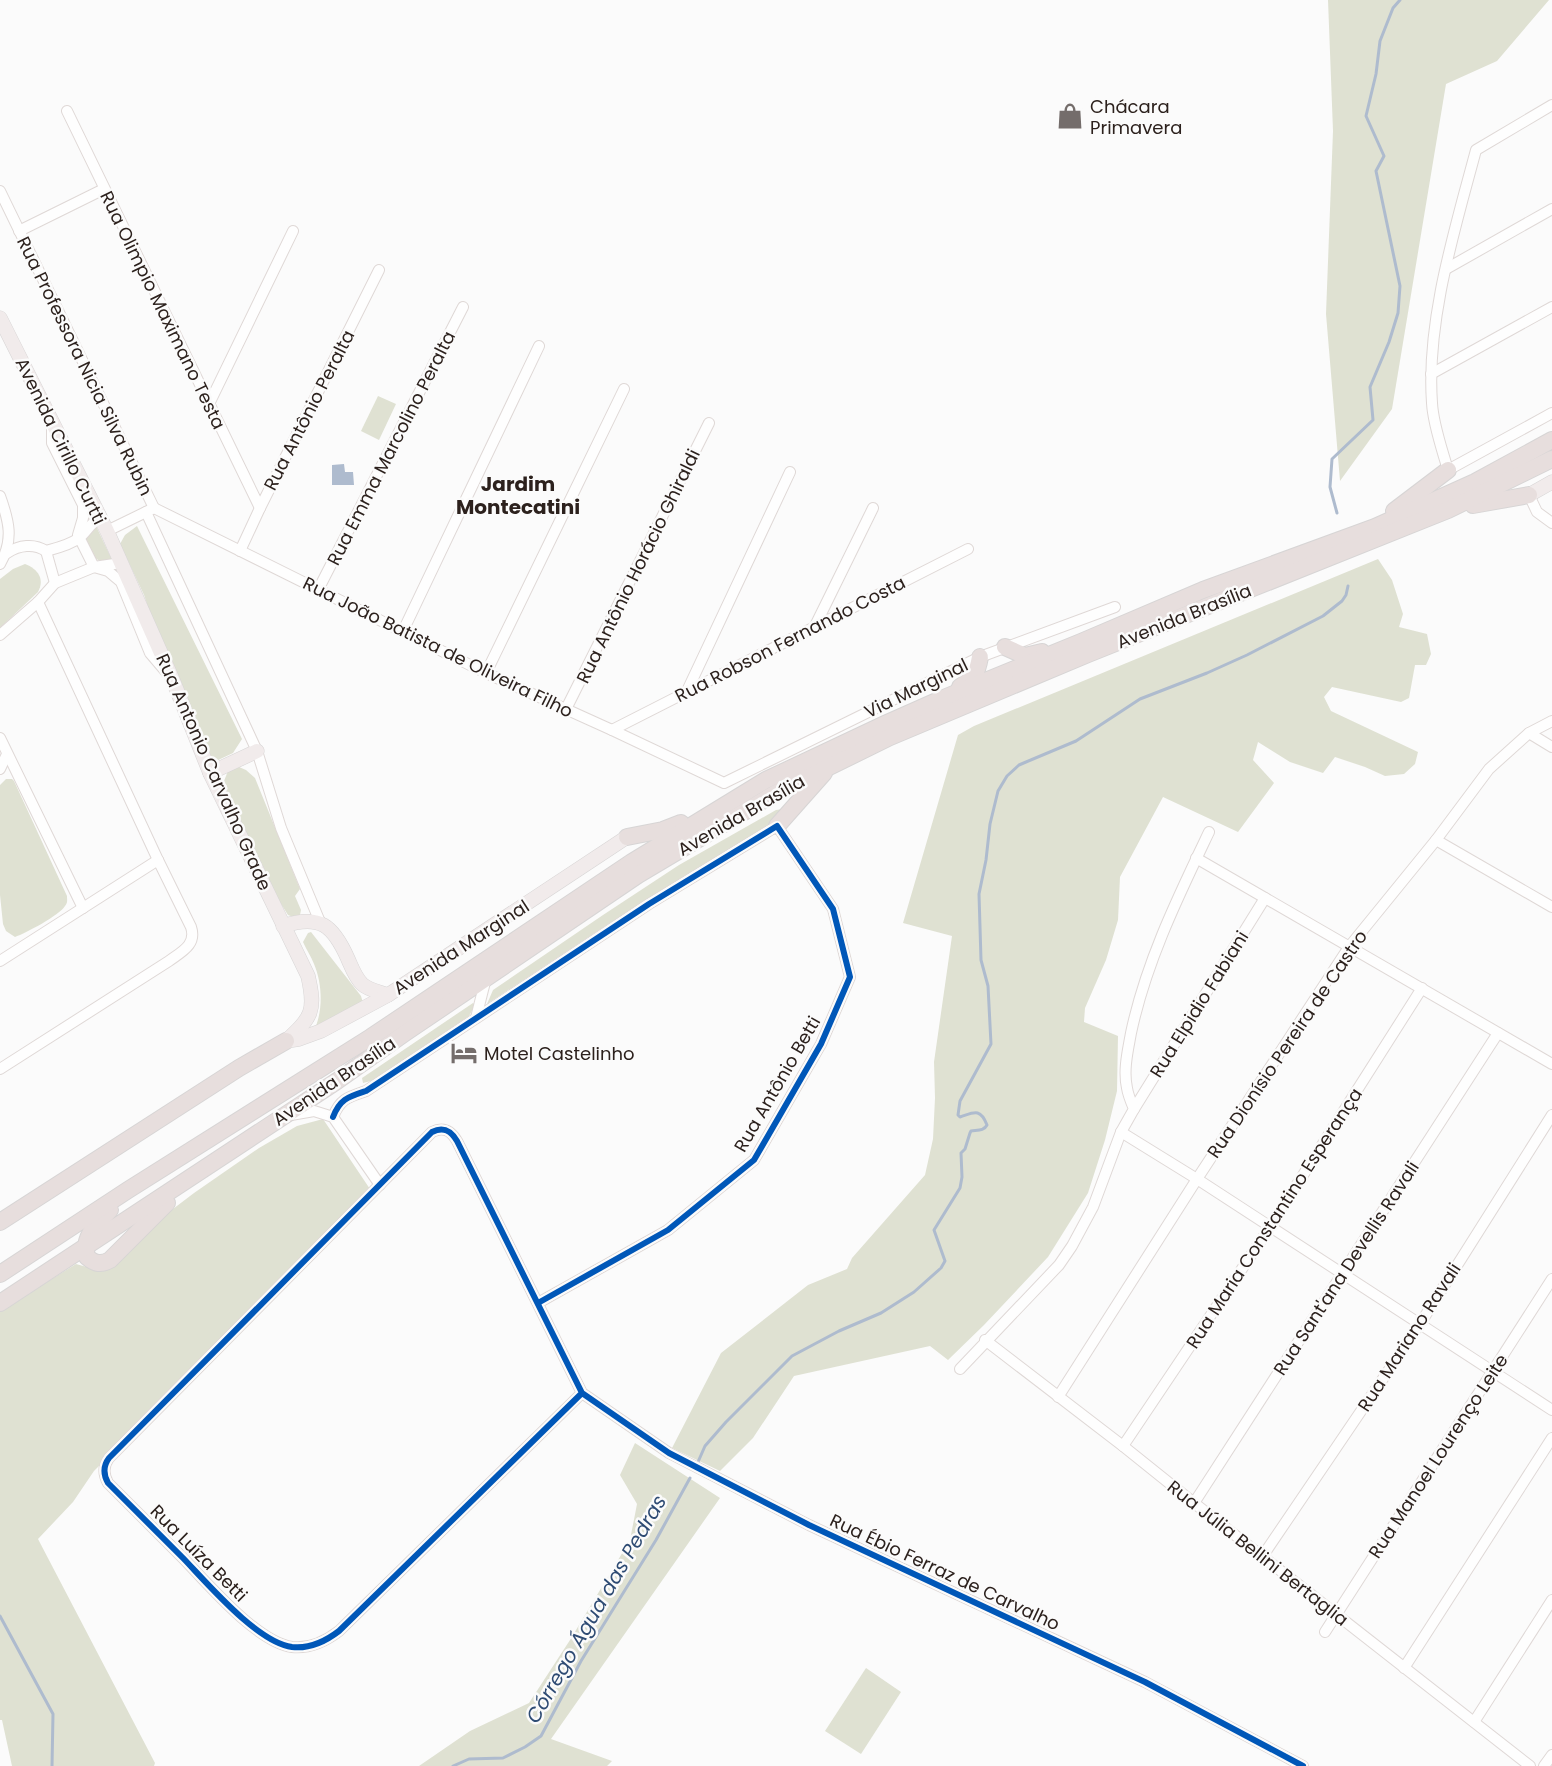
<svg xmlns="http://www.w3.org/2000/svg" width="1552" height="1766" viewBox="0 0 1552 1766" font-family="Poppins,sans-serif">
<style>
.green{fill:#dfe1d2}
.water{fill:#aebbce}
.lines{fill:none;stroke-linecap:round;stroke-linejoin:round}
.stream{stroke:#aebbce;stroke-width:3}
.minor-casing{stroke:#dfd8d6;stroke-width:12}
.major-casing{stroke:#d7d5d5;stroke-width:15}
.highway-casing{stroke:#d7d5d5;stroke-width:18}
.minor{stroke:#fefefe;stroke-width:10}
.major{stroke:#f1ebeb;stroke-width:14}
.highway{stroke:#e7dedd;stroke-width:16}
.cycleway-casing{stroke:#fbfbfb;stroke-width:10}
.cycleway{stroke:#0057b8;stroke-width:6}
.labels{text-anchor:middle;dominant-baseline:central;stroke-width:5;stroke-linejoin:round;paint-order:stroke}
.poi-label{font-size:18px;fill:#2c211d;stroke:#fbfbfb;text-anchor:start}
.street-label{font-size:18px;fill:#2c211d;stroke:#fbfbfb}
.neighbourhood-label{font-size:20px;font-weight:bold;fill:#2c211d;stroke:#fbfbfb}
.water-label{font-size:20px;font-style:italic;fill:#2e4b73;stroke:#fbfbfb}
</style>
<rect width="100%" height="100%" fill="#fbfbfb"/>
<g class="green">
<polygon points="1328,0 1549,0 1497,61 1446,84 1392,409 1340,481 1326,314 1333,131"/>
<polygon points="378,396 396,404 379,440 361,431"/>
<polygon points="137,526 242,739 233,753 214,762 211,762 172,678 144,595 120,544 125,535"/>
<polygon points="95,528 97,528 112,560 100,561 93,557 86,539"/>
<polygon points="1378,559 1392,580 1403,614 1399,627 1427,634 1431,654 1426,665 1415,665 1409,698 1401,702 1332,687 1324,697 1331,711 1418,752 1415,764 1404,774 1385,776 1365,767 1335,757 1323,773 1290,762 1258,742 1253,760 1274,783 1238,832 1163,797 1120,877 1118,920 1106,960 1085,1008 1084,1022 1118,1036 1117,1091 1105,1140 1088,1193 1048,1257 984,1325 948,1360 930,1346 794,1376 753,1438 720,1471 672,1448 721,1353 808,1285 847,1269 852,1258 925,1175 933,1139 935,1098 934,1062 952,936 903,923 958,735 974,726"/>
<path d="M25,564C38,569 45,579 38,592L0,628V579L13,569Z"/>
<polygon points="239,767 246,770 255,778 300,889 295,896 301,910 300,915 296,918 288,915 264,877 224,790 224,781 228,771"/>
<path d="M6,779H12L14,781L67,896C67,901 68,902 65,906C60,915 26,933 15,937L6,931L3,924L0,895V785Z"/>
<polygon points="783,809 775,820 759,832 610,923 487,1004 493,990 603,915 679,865 776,810"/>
<path d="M311,932L361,996L363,1003L316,1026C323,1007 322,983 314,964C311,956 306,949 303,942L308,933Z"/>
<polygon points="473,1003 475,1005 469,1016 375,1080 363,1083 362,1078 365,1076"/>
<polygon points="323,1119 372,1192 94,1471 73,1502 38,1539 155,1763 154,1766 12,1766 2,1720 0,1720 0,1311 76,1264 94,1269 194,1193 259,1148 297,1126"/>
<polygon points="635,1443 720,1498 551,1739 612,1761 607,1766 419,1766 470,1731 529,1703 570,1640 630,1540 637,1504 620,1475"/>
<polygon points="866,1668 901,1692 861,1754 825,1731"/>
</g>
<polygon class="water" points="344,464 345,472 353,472 354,485 332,485 332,465"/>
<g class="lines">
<g class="stream">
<polyline points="1337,513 1330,487 1332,459 1373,420 1370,387 1389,342 1398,313 1400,286 1376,171 1384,156 1366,116 1376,74 1380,41 1393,8 1400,0"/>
<path d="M698,1462L705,1446L726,1422L792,1356L839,1331L881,1313L914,1292L941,1268L945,1261L934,1230L960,1188L962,1177L961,1153L965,1149L970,1133L971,1131C978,1130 984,1131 987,1125C980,1107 973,1113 960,1117L958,1115L960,1101L991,1044L988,986L981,960L979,894L986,860L990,824L998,791L1007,776L1019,765L1076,741L1140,699L1207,673L1247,655L1323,616L1342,601L1346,595L1348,586"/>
<polyline points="0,1616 53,1714 52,1766"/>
<polyline points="453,1766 469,1759 503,1758 525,1747 541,1736 581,1661 656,1540 690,1478"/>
</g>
<g class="minor-casing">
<g id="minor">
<path d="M1552,105L1476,150C1455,229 1426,321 1432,403C1433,424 1442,449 1448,470L1552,413"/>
<polyline points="67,111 260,508"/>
<polyline points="0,191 154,508"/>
<polyline points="19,231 104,189"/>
<polyline points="1446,269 1552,209"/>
<polyline points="1431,374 1552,307"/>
<polyline points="209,404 293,231"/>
<polyline points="52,420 52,443 83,505 83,518 78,535 94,567 108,571 121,582 150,653 167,673"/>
<polyline points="1529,495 1537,512 1552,523"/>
<path d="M0,496C9,521 14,540 0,564"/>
<polyline points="154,508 486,673 612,730 724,783 980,657 1115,607"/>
<polyline points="146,512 257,751 281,828 320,922"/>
<polyline points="107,531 152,509"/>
<polyline points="46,551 55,583"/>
<polyline points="240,551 260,508 379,270"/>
<path d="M7,553C19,545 34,543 46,551C57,548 70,545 79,538C87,532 90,523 100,518"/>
<polyline points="318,590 463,307"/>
<polyline points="815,626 873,508"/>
<polyline points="403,631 539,346"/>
<polyline points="0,635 38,602 55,583 94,567 121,563"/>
<polyline points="486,673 624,389"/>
<polyline points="687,691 790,472"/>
<polyline points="566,709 709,423"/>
<polyline points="612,730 968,549"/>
<polyline points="1529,733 1552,747"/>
<polyline points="0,738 83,908"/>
<polyline points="0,769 7,754"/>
<polyline points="1436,840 1552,907"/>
<polyline points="1196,858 1552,1064"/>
<polyline points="0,961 158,860"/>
<polyline points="476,1018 486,978"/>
<path d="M0,1069L169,961C181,952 197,945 191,927L158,860L38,602"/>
<polyline points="1134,1109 1265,898"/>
<polyline points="291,1115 314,1111 333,1117 380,1185"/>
<path d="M333,1117C340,1099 348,1097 366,1091L649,904L777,826L833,909L850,977L821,1044L754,1160L668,1230L538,1303"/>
<polyline points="1121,1132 1197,1179 1552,1410"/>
<polyline points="985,1340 1123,1446 1194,1503 1530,1766"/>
<path d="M960,1369L1059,1265L1072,1246L1093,1207L1121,1132L1134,1109C1131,1102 1128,1095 1127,1088C1123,1070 1128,1050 1131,1033C1146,962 1178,897 1209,832"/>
<path d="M582,1393L339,1631C326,1641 310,1649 292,1647C257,1642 208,1584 183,1558C158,1533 133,1508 108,1483C103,1474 103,1466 109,1458L432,1132C444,1126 451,1131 457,1141L582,1393L669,1453L809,1525L1145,1682L1303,1766"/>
<polyline points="1058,1397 1197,1179 1349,947 1436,840 1489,769 1529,733 1552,721"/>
<polyline points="1123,1446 1270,1227 1422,988"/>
<polyline points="1194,1503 1498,1033"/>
<polyline points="1262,1557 1420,1324 1552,1115"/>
<polyline points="1325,1632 1552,1279"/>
<polyline points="1404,1668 1552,1438"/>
<polyline points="1474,1722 1552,1600"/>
<polyline points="1544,1766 1552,1755"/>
</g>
</g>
<g class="major-casing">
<g id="major">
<path d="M0,318L107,531L172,678L210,773L308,976C316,1011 312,1017 286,1041"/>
<polyline points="1529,495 1552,482"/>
<polyline points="210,773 257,751"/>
<path d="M283,926C320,914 333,925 348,959C352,968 355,977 362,984C368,990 380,992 388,995"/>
<polyline points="286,1041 299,1039 321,1031 388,995 627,837"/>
</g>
</g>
<g class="highway-casing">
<g id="highway">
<polyline points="1473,505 1529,495"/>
<polyline points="1394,511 1448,470"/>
<polyline points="1005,647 1025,656 1042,652"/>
<path d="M960,687C975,677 977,674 980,657"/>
<polyline points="777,826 824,773"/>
<polyline points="627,837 663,830 681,823"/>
<path d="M110,1210C97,1224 82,1236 87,1257C95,1264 101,1265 110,1260L167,1203"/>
<polyline points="0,1222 239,1068 286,1041"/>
<polyline points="0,1274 128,1190 371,1037 632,862 766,780 885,724 939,700 1081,642 1203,590 1375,527 1475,482 1552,440"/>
<polyline points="0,1303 337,1081 405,1033 638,875 774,794 890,737 1088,654 1448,510 1552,459"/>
</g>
</g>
<use href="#minor" class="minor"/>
<use href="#major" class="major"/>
<use href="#highway" class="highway"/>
<g class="cycleway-casing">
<g id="cycleway">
<path d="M333,1117C340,1099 348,1097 366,1091L649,904L777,826L833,909L850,977L821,1044L754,1160L668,1230L538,1303"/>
<path d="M582,1393L339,1631C326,1641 310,1649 292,1647C257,1642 208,1584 183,1558C158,1533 133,1508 108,1483C103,1474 103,1466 109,1458L432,1132C444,1126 451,1131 457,1141L582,1393L669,1453L809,1525L1145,1682L1303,1766"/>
</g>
</g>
<use href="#cycleway" class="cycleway"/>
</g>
<defs>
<g id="shop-bare" transform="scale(2.07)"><path d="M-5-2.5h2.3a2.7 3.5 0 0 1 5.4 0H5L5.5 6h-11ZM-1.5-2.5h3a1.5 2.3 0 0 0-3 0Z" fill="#746d6b" stroke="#fbfbfb" stroke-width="2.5" paint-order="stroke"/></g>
<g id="hotel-bare" transform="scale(2.07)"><path d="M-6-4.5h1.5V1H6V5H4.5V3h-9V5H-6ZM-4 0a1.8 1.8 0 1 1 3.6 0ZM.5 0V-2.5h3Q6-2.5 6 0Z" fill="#746d6b" stroke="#fbfbfb" stroke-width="2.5" paint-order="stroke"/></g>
</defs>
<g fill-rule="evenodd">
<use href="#shop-bare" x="1070" y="116"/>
<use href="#hotel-bare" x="464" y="1053"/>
</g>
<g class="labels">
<g class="poi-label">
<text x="1090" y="106">Chácara<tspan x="1090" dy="21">Primavera</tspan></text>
<text x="484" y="1053">Motel Castelinho</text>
</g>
<g class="street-label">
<text transform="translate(163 310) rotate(64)">Rua Olimpio Maximano Testa</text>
<text transform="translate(85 366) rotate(64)">Rua Professora Nicia Silva Rubin</text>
<text transform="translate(309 410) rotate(-63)">Rua Antônio Peralta</text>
<text transform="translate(61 441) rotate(64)">Avenida Cirillo Curtti</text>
<text transform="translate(391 448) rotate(-63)">Rua Emma Marcolino Peralta</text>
<text transform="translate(638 566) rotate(-64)">Rua Antônio Horácio Ghiraldi</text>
<text transform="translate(1184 616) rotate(-22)">Avenida Brasília</text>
<text transform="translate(790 639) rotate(-27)">Rua Robson Fernando Costa</text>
<text transform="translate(438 647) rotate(26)">Rua João Batista de Oliveira Filho</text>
<text transform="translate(916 688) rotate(-26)">Via Marginal</text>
<text transform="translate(214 772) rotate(66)">Rua Antonio Carvalho Grade</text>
<text transform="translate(741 815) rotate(-30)">Avenida Brasília</text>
<text transform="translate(461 947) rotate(-33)">Avenida Marginal</text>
<text transform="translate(1199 1004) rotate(-58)">Rua Elpidio Fabiani</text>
<text transform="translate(1287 1044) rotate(-56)">Rua Dionísio Pereira de Castro</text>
<text transform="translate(334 1081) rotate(-34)">Avenida Brasília</text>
<text transform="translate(777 1084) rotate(-60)">Rua Antônio Betti</text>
<text transform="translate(1274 1218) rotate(-57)">Rua Maria Constantino Esperança</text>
<text transform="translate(1346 1268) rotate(-57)">Rua Sant'ana Devellis Ravali</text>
<text transform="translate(1409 1337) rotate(-57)">Rua Mariano Ravali</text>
<text transform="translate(1438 1456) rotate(-57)">Rua Manoel Lourenço Leite</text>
<text transform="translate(199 1553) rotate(45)">Rua Luíza Betti</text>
<text transform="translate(1258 1553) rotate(38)">Rua Júlia Bellini Bertaglia</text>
<text transform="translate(945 1572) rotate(25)">Rua Ébio Ferraz de Carvalho</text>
</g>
<g class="neighbourhood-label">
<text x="518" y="484">Jardim<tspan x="518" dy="23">Montecatini</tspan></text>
</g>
<g class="water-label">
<text transform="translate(596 1609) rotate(-60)">Córrego Água das Pedras</text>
</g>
</g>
</svg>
